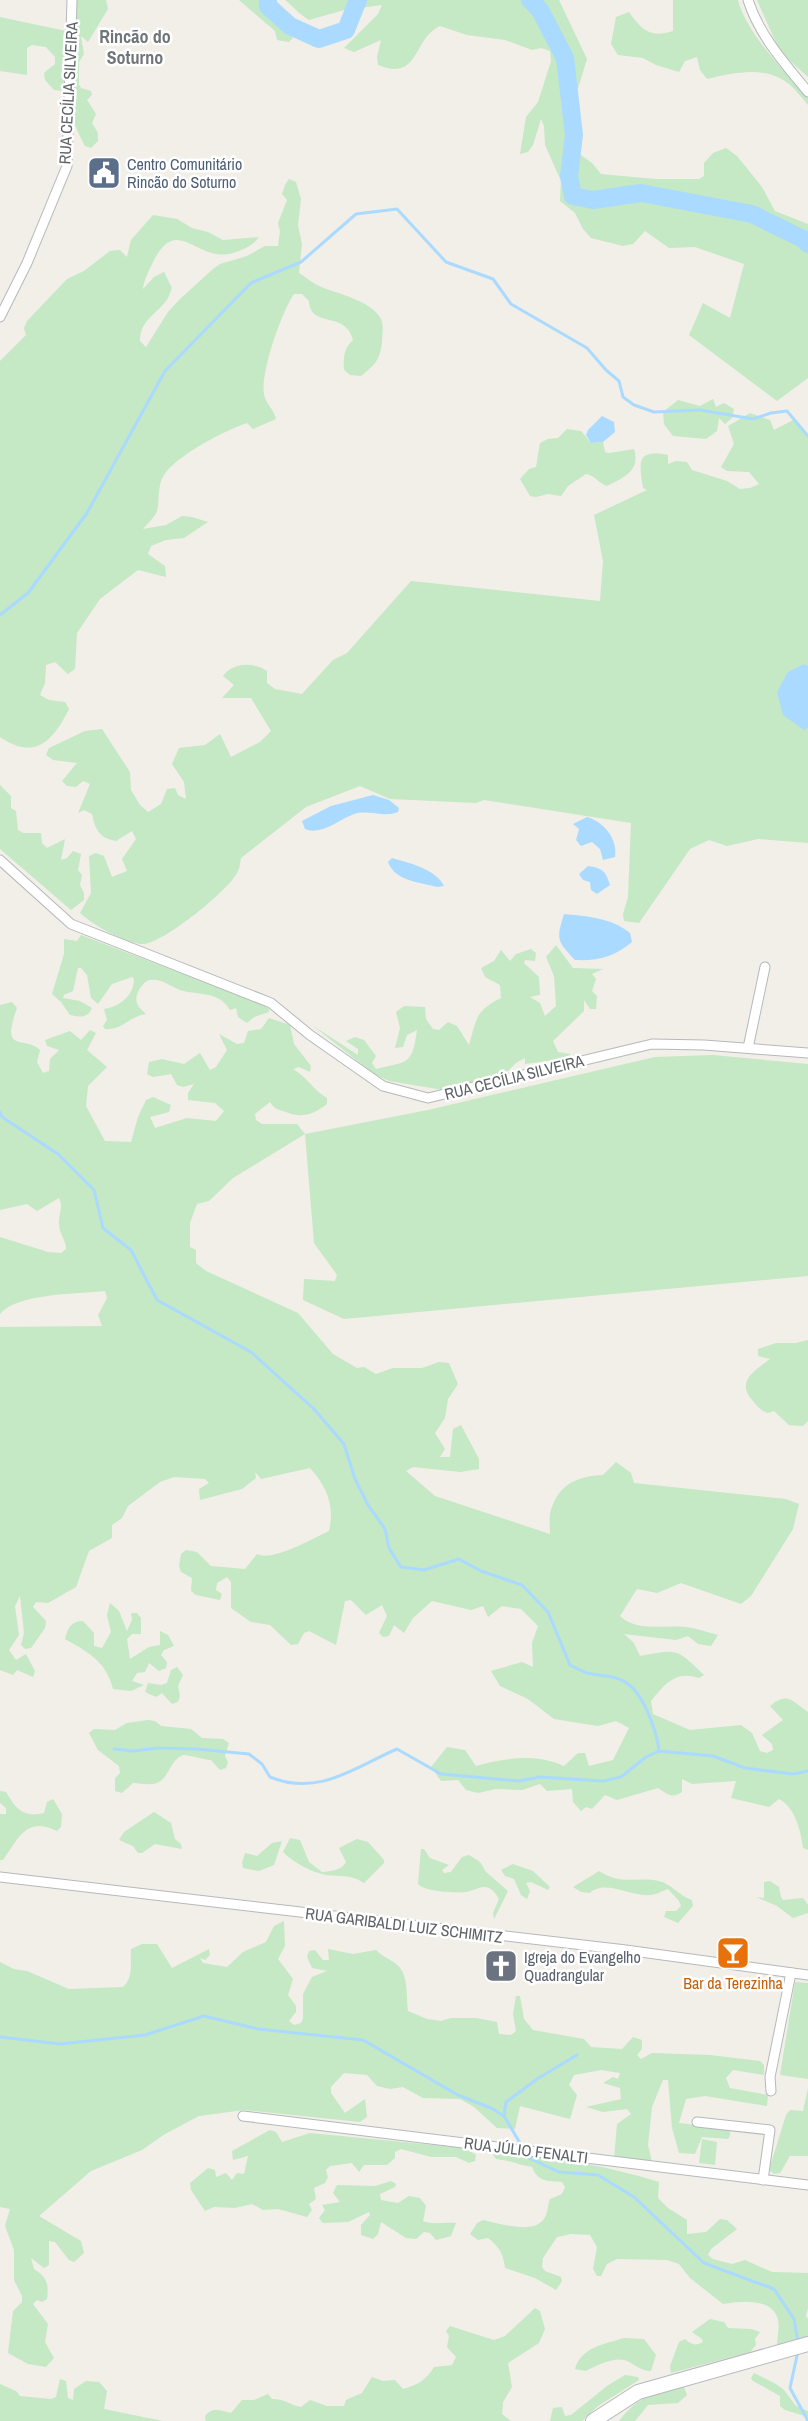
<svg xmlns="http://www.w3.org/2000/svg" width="808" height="2421" viewBox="0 0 808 2421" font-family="'Archivo Narrow',sans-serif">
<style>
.green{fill:#c5e8c5}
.water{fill:#aadaff}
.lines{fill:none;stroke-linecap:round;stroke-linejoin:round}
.stream{stroke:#aadaff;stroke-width:3}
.river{stroke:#aadaff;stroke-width:18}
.street-casing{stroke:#b5b8bc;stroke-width:11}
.secondary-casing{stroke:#b6babf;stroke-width:16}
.street{stroke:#fff;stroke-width:9}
.secondary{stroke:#fff;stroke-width:14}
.labels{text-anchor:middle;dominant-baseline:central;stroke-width:5;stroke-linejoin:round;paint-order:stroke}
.street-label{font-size:16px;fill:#5f6368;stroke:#fff}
.service-label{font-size:16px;fill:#4e5e75;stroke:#fff;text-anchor:start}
.worship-label{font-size:16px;fill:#5b616d;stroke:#fff;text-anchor:start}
.food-label{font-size:16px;fill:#c56008;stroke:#fff}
.neighbourhood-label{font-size:18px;font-weight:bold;fill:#70757a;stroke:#fff}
</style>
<rect width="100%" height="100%" fill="#f1efe8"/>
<g class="green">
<path d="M77,0H106L108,9L88,42L81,36L84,54L79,62V85L81,88L91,91L92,95L87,100L96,114L92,123L98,133V141L91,148L85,146C81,138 76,129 74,121C68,84 71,36 77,0Z"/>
<polygon points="239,0 263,0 264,9 293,38 289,42 277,40 275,31"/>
<path d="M285,0H559L587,59L576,95L579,121L570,147L592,163L601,174L655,179H699L704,176V163L713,153L726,148L737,156L762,187L775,211L808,224V378L777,401L689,335L703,303L730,318L744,264L695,247L669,248L645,231L633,244L623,246L591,238L583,229L575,213L560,201L561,181L545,145L544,126L541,119L533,145L528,152L520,154L526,117L538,102L551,61L550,51L541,48L532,50L505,40L467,35L440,26C412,39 420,82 378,65L377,57L381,40L354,52L344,48L378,14L382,5L344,10L309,20C299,14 294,7 285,0Z"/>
<path d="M673,0H738C746,33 786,73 808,98V105C802,98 796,90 789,84C766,65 733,73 707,79L700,70L697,57L685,61L679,72L656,65L643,58L618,55L611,44L616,17L629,12C642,31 651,38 673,31Z"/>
<polygon points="757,0 808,0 808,77 780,52"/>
<polygon points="0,17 66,31 64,91 54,90 45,80 44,73 55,64 55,57 46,47 32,45 27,48 27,75 0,71"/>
<path d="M289,179L296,182L301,199L298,225L302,244L299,273C306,277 312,283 319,286C337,294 371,300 381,319C384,325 382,335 382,342C380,360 375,365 361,376L350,375L344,370C343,358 344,348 353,340C346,310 310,329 309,301L302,294H294C282,311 260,373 264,394C265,403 274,409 276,419L253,429L247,423C225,430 176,456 164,475C157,486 160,499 157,511C155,517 147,524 143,529L166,525L182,516L192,517L208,522L184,538L166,540L151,546L148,554L165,566L166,577L138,570L100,599L77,633L75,669L68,674L55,662L46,665L45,683L40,695L49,700L65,702L69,709C53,741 35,761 0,737V361L26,335L24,328L27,321L67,279L84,271L110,251L120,250L127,257L131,240L153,215L177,219L192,228L208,232L223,240L259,237C254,244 248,247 241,250C199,271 179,209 153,262C149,271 144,279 143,289L154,277L164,272L172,288C170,292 169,298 166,301C155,315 140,321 140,341L146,347L168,312L180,299L213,269L220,264L247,256L265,246H278L280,231L278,223L287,200L282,194L285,185Z"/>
<polygon points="713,399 716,407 724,403 734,409 732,418 725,424 719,418 717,431 706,439 673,436 664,424 663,412 678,400 700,406"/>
<path d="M750,413L770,420L774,430L795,419L808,436V843L758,839L727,846L709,840L690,849L639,923L624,921L623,914L628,897L631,823L484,800L476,803L390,799L360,786L306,807L241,858C240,862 240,868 238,871C231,889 159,947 141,944C121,941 95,926 80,913L91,893L89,856L96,853L104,856L112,877L127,871L122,859L136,839L132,831L116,841C99,838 95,829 92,814L84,810L78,813L90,784L83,781L76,787L67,786L62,781L77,763L53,760L46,755L49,748L85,731L102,729L130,772L131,790L140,805L148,812L161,804L167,789L175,788L178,795L186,799L184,782L172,764L179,748L205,745L220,734L231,757L260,742L271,731L251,698H222L234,685L223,676C233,662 254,662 267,671V683L275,689L302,694L333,660L347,653L411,581L600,601L603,561L594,515L647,490L643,488C639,462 636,449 668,455V464L676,461L687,462L692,470L727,481L740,489L750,488L759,484L749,472L727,471L721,467L734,444L728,426Z"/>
<path d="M567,429L581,431L591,443L603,442L605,452L609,453L634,449C641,471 623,478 607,486C598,483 595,475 586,474L568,486L561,496L548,494L536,497L530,496L520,479L529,469L536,467L540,443L548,439L558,438Z"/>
<polygon points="0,785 11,796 11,808 16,811 18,830 23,833 41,833 42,843 47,848 65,839 61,860 67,858 73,851 81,854 78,870 82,875 80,885 84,893 84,900 71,910 0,849"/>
<path d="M81,935L264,1005L269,1009V1012L254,1017L247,1023L238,1017L236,1008L230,1010C218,990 199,996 180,990C170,986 161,978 149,980C142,982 134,996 137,1003C138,1007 143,1011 146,1014C130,1016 121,1031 105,1029L103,1026L107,1020L104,1009C119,1007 134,996 134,979L132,977L112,984L98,1004L91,998L87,975L81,968H78L73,991L64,995L63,998L80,1001L92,1008C87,1019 80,1017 70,1015L61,1002L52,994L64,954V939L77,941Z"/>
<path d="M556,945L573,968L603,969L592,974L596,979L592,991L597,996L596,1009H590L584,1000V1011L553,1041L558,1052L571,1054L569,1058L525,1064V1058L516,1063L504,1075L443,1090L389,1081L374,1074L312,1025L358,1055V1049L346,1041L355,1037L364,1040L376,1056L372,1063L376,1069C408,1061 412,1066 417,1030L407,1035L403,1047L395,1048L400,1028L396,1012L404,1006L425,1007L426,1019L433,1029L439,1030L448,1022L457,1026L469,1045C477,1018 475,1011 501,998L500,985L485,977L481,968L494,961L501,950L510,961L516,954L531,949L536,953L535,961L525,960L524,963L539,977L540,995L530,997L540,1003L545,1016L556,1006L554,976L546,957Z"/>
<path d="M12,1002L17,1008C0,1055 24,1035 40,1050L37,1062L43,1073L49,1071L50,1059L59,1050L47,1046L45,1040L70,1031L81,1040L90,1030L96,1033L87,1050L107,1067L88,1086L86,1106L105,1141L131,1142L138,1117L146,1100L153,1097L171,1105L169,1112L150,1117L155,1128L187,1118L216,1121L224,1111L215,1103L188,1100V1093L194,1084L183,1087L177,1085L171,1074L153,1077L147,1074L149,1062L162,1059L184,1064L200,1053L210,1070L216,1067L227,1050L219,1034L237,1044L244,1043L248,1031L261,1029L269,1018L290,1025L294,1044L311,1066L310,1072L299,1067L293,1069C307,1077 313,1090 327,1098V1104C314,1114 302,1119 286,1112C279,1110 274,1109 270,1102L255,1114L256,1120L262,1124H297L305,1134L428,1110L655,1057L713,1055L808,1064V1276L344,1319L303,1300L304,1279L335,1281L337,1275L314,1243L305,1134L233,1178L209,1201L197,1204L190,1223V1247L196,1250V1263L206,1271L298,1313L333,1354L357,1368L364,1367L376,1374L393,1368H422L439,1362L449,1363L458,1384L448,1399L445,1418L435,1433L445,1449L440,1457H450L453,1429L461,1425L479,1459V1469L460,1472L413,1467L406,1471L435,1496L550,1534C550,1528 549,1520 550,1514C557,1485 576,1476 603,1475L616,1462L631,1473L634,1483L786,1499L799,1504L793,1529L751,1596L741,1604L681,1583L657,1593L637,1589L620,1616C636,1632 665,1625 685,1627C696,1628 707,1632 718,1635L711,1646L698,1644L688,1636L676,1640L624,1634L634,1643L640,1656C678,1649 676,1648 704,1675L699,1678C675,1670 665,1684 651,1701L653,1714L690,1730L741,1725L752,1733L760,1751L767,1753L773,1750L772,1744L762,1735L783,1720L770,1706C788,1691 792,1701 808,1712V1850L803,1848C801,1831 795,1807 779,1799L769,1807L731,1798L736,1781L692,1784L682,1779V1792C672,1799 667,1794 658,1788L617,1800L605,1795L592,1809L586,1807L581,1811L573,1802L572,1789L547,1791L540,1784L522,1790L496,1789L478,1793L466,1790L458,1780L441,1781L431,1767L447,1747L465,1750L476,1766C505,1758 535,1753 564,1766L578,1753H585L589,1766L613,1760L629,1728L616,1721L598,1726L554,1719L528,1699L500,1686L491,1671L522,1662L533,1667L532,1643L538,1626L521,1609L502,1606L488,1617L483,1606L471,1610L432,1601L413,1618L404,1633L394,1625L389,1636L383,1637L379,1633L387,1616L382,1605L366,1615L351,1600L345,1601L336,1645L309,1631L304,1633L298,1644L291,1645L270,1625L251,1622L231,1608V1582L227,1577L217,1583L216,1590L222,1594L220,1600L196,1595L191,1591L192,1578L181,1572L179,1566L181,1554L186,1550L197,1552L211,1566L245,1569L257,1554C272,1562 312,1539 329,1531C335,1506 327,1487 310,1468L261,1479L255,1472L256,1478L242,1489L200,1500L199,1489L209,1483L205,1479L174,1477L160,1482L128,1506L122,1518L112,1525V1538L89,1551L76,1587L48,1603L36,1602L33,1607L46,1621L45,1628L31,1648L25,1649L21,1645L24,1633L20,1596L15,1606L19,1635L9,1650L16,1660L26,1654L35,1671L33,1677L17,1670L13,1675L0,1670V1327L102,1326L98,1315L107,1298L105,1291C78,1294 17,1293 0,1314V1237L48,1252L61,1253L66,1249C66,1240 59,1233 59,1224C58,1214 64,1208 59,1198L37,1211L27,1204L0,1210V1005Z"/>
<path d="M808,1340V1421L803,1426L789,1425L774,1411L768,1413C761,1411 758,1407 753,1401C735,1381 755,1371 770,1359L758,1356V1349L776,1343H796Z"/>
<path d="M110,1603L119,1611L127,1631L132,1620L131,1613H137L141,1618V1634H132L127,1639L130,1659L149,1647L160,1645V1631L168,1635L174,1646L164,1650L161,1655L167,1662L166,1668L159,1671L149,1663L145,1672L137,1673L132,1681L144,1685L131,1691L113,1689C106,1661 88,1652 65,1639C68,1628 71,1621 83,1621L94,1633V1646L102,1648L111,1632L107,1615Z"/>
<polygon points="177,1667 183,1675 178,1686 180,1696 178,1702 172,1704 162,1693 156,1697 145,1692 148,1683 161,1685 167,1683 171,1670"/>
<path d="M148,1720L155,1721L161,1726L191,1729L202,1738L223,1739L229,1743L225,1756L228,1762L226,1768L220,1770L211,1760C205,1760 186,1754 183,1755C168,1761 169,1783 152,1784C146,1785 139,1783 133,1783L122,1793L115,1791V1778L120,1773L119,1766L98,1750L89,1733L94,1729L115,1730L127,1723Z"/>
<path d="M0,1791L6,1792C16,1809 23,1818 44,1813L47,1802L53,1799L62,1814L61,1827L57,1831C26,1816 19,1838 3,1860H0V1814H6V1808L0,1803Z"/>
<polygon points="154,1812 171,1823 175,1839 181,1844 182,1849 155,1844 142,1853 138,1853 133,1846 119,1840 124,1832"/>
<path d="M290,1838L300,1840L309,1862L322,1872C331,1871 341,1871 346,1862L339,1848L357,1839L368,1842L384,1860V1863L364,1883C351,1874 341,1877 326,1875C311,1872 294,1863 283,1852Z"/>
<polygon points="282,1841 274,1865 259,1871 243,1868 242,1863 245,1853 257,1856 272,1843"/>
<path d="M421,1849H424L430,1858L449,1865L442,1870L444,1873L451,1872L462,1857L469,1855L480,1862L486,1872L508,1891L494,1919L493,1913L499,1899C496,1894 492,1887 484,1887C479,1887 472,1891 466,1892C455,1893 425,1892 418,1884Z"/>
<polygon points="513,1864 533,1871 550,1887 548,1890 531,1882 526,1883 530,1891 527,1899 521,1895 514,1879 505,1876 501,1870"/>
<path d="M599,1871C622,1886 637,1876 659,1881C672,1884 679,1896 692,1900L693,1906L678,1923L664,1917L666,1911H676L681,1906L679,1901L668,1889C662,1891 656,1895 650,1895C631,1897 605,1879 590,1893L581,1892L573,1887Z"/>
<polygon points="770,1881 779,1887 781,1897 783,1900 803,1898 808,1905 808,1913 793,1918 777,1906 756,1897 764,1898 764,1882"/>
<path d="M284,1921L285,1946L278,1959L293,1979L288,1995L296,2006V2012L289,2021L294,2025L301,2023L303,2018V1994L312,1977L327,1971L312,1968L307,1957L309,1951L315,1950L323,1960H329L328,1949L353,1954L376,1950C383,1957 390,1959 396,1964C409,1973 406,1996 408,2011L427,2019L441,2021L451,2018H476L497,2022L499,2034L511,2035L516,2031L513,2014L516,1996H520L524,2019L533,2030L584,2039L591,2047L622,2049L633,2037L642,2040V2049L637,2055L641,2059L652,2053L710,2055L760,2061L764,2065V2075L733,2070L726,2078L730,2088L768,2095L767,2106L705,2096L686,2099L679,2123L724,2128L730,2132V2136L728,2139L702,2137L695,2154L679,2153L672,2128L668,2080H663L652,2107L648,2145L652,2162L614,2159L617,2124L631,2114L627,2109L603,2112L586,2107L621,2099L620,2088L603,2083L613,2077L618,2079L620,2073L601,2070L574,2075L569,2085L577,2095L570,2119L520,2106L515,2129L497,2128L474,2107L460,2099L423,2098L403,2087L390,2089L377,2086L367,2075L344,2073L331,2087V2093L345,2113L365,2099L367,2117L360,2122L244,2110L199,2116L165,2134L142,2150L91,2171L39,2216L81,2241L84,2253L74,2262L69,2260L55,2242L49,2241V2265L44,2268L31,2258L34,2269C47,2277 49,2284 47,2299L42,2302L37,2300L33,2304L48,2324L45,2342L54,2358L46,2367L28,2364L8,2353L13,2311L22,2302V2296L14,2280V2250L5,2226L10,2209L0,2207V1962L14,1969L27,1971L69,1989L123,1987C134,1978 130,1961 131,1949L142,1944H157L172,1968L209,1949L210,1955L205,1960L200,1958L203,1963L227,1967L243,1952L266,1942L274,1926Z"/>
<polygon points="795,1982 808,1983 808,2079 780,2075"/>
<polygon points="808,2088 808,2156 790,2156 780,2173 774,2174 769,2170 786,2115 790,2110 803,2111"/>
<polygon points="270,2130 276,2132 282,2142 310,2133 465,2148 476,2155 475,2161 469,2163 456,2157 431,2157 401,2149 395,2152 395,2158 387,2165 364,2165 359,2172 352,2163 330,2166 326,2170 328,2177 325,2183 314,2188 316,2199 309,2204 312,2210 307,2217 278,2209 263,2210 252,2204 235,2208 214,2207 205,2211 191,2190 190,2183 208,2168 215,2170 216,2177 226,2173 232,2180 237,2173 244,2174 248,2156 233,2160 232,2151"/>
<polygon points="702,2139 717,2142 715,2165 699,2163"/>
<path d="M495,2152C551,2157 606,2165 659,2182L658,2198L668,2208L687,2220V2234L706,2232L720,2219L727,2220L737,2229L711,2249L708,2255L713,2259L732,2264L745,2260L772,2272L808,2273V2308L806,2316L808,2319V2337L781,2346L777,2345C777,2337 780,2327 778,2320C773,2297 739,2301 723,2304L690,2278L679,2264L667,2260L617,2259L607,2264L601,2276H597L593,2269L597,2247L590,2235L571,2234L557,2237L543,2258L542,2267L545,2271L561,2277L562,2281L556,2290L535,2278L505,2268C503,2253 500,2248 488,2238L478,2240L470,2234L477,2223L483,2220C498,2223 536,2236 545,2217C548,2212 548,2204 550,2199L562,2194L565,2187L562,2182C547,2181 538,2182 532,2167C519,2165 509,2160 496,2159L493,2155Z"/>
<path d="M391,2181L396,2184L395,2187L380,2194L381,2200L398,2203L409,2196L420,2198L426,2206L423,2221C431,2225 446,2222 456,2223L451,2236L436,2240L430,2233L424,2232L416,2239L406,2238L381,2222L378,2234L373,2239L361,2235V2225L370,2215L369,2212L348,2222L323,2223L319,2218L325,2210L322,2205L340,2202L333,2193L337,2185L375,2186Z"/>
<path d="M535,2308L540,2311L545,2329L539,2343L508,2363L512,2387L503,2402L502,2414L511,2421H206L205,2417C211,2406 221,2411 231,2413L242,2400H254L268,2394L272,2399C286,2399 289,2405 301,2407L310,2400L327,2406H344L346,2400L362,2393L372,2377L383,2381L395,2380L403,2389C417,2385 427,2380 434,2367L452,2365L456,2357L447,2347L449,2336L446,2331L450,2326L494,2340L505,2336Z"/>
<path d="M710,2319L724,2322L728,2328L751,2329L760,2332L755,2339L756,2345L750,2352L671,2373L670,2366L679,2342L685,2339C691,2345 696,2346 703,2342L702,2339L692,2332Z"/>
<path d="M624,2338L644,2339L656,2355L651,2371C640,2371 634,2363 624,2360C613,2357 595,2366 586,2371L575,2369C581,2347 605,2344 624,2338Z"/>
<polygon points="754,2373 776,2384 784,2390 796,2406 808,2411 808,2417 785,2410 780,2406 780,2396 753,2381 751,2378"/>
<polygon points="625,2375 638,2377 639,2380 598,2406 582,2421 550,2421 553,2408 562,2407 565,2416 571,2415 607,2386"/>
<polygon points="60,2379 66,2381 68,2398 73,2400 74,2389 86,2381 99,2382 107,2391 104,2409 163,2421 0,2421 0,2384 16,2391 20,2396 51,2399 56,2397"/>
<path d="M678,2386L684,2387L687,2395L678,2403L648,2405L635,2421H619C636,2399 651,2393 678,2386Z"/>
</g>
<g class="water">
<polygon points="602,416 614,422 615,432 603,442 591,443 586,435 588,430"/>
<polygon points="804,664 808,666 808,728 804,730 783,715 777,692 788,672"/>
<path d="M373,795L389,800L399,808L398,812C384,818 368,809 354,814C340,819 321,836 305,829L302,821L331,806Z"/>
<path d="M587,817C604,822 618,839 615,857L603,860L600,849L592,842L581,846L576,840L579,829L573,824Z"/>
<path d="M392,858C409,863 436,869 444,886L437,887C419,882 395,881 388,862Z"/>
<path d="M588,866C602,868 606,871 610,885L597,894L591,890L590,882L583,880L579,874Z"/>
<path d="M564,914C587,916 612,918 630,933L632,942C614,957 598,961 575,960C557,941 556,939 564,914Z"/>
</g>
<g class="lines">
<g class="stream">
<polyline points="0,615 28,593 87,513 165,371 251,283 301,262 356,214 397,209 446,262 493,279 511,304 587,348 606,370 619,381 623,397 634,405 654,412 700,410 753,419 771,413 787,411 808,436"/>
<path d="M0,1112L2,1117L58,1154L94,1190L103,1228L131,1250L157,1300L251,1352L314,1409L344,1444L355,1479L368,1505L385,1529L389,1548L401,1567L424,1570L459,1559L481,1571L522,1585L548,1612L570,1665C576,1668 581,1671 587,1673C600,1676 617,1675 628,1684C644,1695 657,1732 659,1751"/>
<path d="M114,1749L133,1751L158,1748L196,1749L249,1754L262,1764L270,1777C319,1797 355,1767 397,1749L441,1774L519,1781L540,1777L603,1781L621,1777L646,1757L659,1751L713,1756L745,1768L793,1774L808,1771"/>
<polyline points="0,2037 60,2044 145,2035 204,2016 258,2029 363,2040 458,2095 491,2108 504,2116"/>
<polyline points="523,2148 504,2116 506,2102 537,2079 577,2055"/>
<polyline points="526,2153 529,2158 559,2172 598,2175 634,2197 704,2263 774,2289 794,2319 798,2342"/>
<polyline points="798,2351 790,2388 808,2421"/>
</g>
<g class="river">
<polyline points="268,0 268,6 290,26 319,39 346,30 358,0"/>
<polyline points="530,0 540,10 565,58 574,135 569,176 573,196 593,200 641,193 752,214 803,239 808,244"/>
</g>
<g class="street-casing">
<g id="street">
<path d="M748,0C759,35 785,64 808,92"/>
<polyline points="0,317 27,263 67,166 72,0"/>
<polyline points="0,860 71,924 271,1003 310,1035 383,1086 428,1098 652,1044 704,1045 808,1053"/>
<polyline points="748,1048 765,967"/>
<polyline points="0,1877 626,1950 808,1975"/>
<polyline points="771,2091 770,2077 791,1973"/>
<polyline points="243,2116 808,2185"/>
<polyline points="697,2122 770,2130 763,2180"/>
</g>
</g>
<g class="secondary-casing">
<polyline id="secondary" points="593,2421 638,2392 808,2344"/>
</g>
<use href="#street" class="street"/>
<use href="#secondary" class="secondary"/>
</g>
<defs>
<g id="civic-square" transform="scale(1.725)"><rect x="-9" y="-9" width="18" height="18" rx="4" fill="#5c6f8a" stroke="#fff"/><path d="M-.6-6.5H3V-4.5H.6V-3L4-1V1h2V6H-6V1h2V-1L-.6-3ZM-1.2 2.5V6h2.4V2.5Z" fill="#fff"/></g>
<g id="bar-square" transform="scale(1.725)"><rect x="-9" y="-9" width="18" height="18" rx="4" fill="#e8710a" stroke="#fff"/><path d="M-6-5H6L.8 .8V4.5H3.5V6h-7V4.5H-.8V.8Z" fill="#fff"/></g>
<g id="church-square" transform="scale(1.725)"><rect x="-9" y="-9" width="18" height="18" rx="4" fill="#6b7280" stroke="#fff"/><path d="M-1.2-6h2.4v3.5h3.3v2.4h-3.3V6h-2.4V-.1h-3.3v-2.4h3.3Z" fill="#fff"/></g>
</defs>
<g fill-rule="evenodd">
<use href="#civic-square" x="104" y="173"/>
<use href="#bar-square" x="733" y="1953"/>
<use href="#church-square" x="501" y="1966"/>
</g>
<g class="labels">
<g class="street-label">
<text transform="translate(68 93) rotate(-87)">RUA CECÍLIA SILVEIRA</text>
<text transform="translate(514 1077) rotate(-14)">RUA CECÍLIA SILVEIRA</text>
<text transform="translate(404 1925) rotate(7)">RUA GARIBALDI LUIZ SCHIMITZ</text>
<text transform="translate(526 2150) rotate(7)">RUA JÚLIO FENALTI</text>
</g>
<g class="service-label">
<text x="127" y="164">Centro Comunitário<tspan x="127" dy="18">Rincão do Soturno</tspan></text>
</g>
<g class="worship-label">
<text x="524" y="1957">Igreja do Evangelho<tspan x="524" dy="18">Quadrangular</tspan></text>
</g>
<g class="food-label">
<text x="733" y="1983">Bar da Terezinha</text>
</g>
<g class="neighbourhood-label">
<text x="135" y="36">Rincão do<tspan x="135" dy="21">Soturno</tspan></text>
</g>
</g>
</svg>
